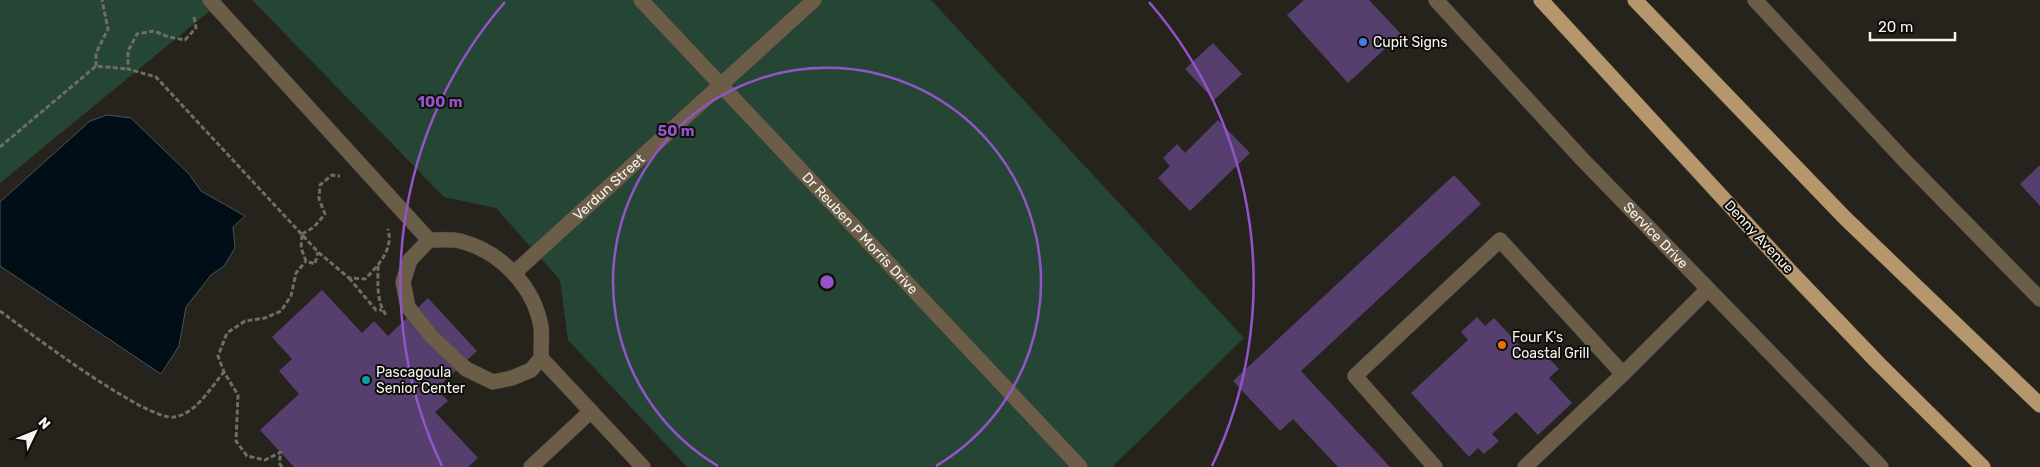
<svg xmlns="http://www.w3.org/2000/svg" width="2040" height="467" viewBox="0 0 2040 467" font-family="Rubik,sans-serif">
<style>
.green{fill:#264635}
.water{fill:#010e18;stroke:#4a5359}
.building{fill:#563f6e}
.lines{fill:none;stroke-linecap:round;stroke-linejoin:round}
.minor-casing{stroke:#43403a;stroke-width:16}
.major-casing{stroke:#43403a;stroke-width:16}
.path{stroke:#706d67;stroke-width:3;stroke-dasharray:5 2.5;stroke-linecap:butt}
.minor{stroke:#6c5d49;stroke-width:15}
.major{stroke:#b6976c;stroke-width:15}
.ring{fill:none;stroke:#9454c9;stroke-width:2.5}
.shop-dot{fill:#3f7fe0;stroke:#0e0d09;stroke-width:2}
.food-dot{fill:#e8710a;stroke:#0e0d09;stroke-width:2}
.culture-dot{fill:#0f9aa8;stroke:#0e0d09;stroke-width:2}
.labels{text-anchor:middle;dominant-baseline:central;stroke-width:4;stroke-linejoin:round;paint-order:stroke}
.poi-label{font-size:14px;fill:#f6f5f0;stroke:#0e0d09;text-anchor:start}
.street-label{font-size:14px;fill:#f6f5f0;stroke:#0e0d09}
.centre{fill:#9454c9;stroke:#0e0d09;stroke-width:2.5}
.ring-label{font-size:15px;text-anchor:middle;font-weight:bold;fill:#9454c9;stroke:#0e0d09;stroke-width:4;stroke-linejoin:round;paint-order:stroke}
</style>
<rect width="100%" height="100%" fill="#26231c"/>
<g class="green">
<polygon points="0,0 223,0 0,183"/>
<polygon points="252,0 931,0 1244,338 1114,465 1115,467 687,467 568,340 560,280 496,208 444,197"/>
</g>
<polygon class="water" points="107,115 131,118 189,174 201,191 245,216 233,227 235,248 224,266 211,275 186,307 179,346 161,374 0,266 0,202 90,121"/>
<g class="building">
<polygon points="1304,0 1369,0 1401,34 1348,83 1287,15"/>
<polygon points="1213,43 1242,74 1214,100 1185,69"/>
<polygon points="1218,120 1250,153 1190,211 1158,178 1170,166 1163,158 1177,144 1185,153"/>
<polygon points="2040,165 2040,206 2020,184"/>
<polygon points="1454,175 1481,204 1301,371 1390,467 1338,467 1293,419 1280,431 1233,381"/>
<polygon points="322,290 362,333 374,321 388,336 428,298 477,351 436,389 448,401 435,412 478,458 468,467 294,467 260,430 299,394 279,371 292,359 272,337"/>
<polygon points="1477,317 1485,326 1494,318 1531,358 1540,349 1559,369 1549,378 1572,403 1538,435 1516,412 1492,434 1499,441 1484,454 1478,448 1469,457 1411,393 1468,340 1461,332"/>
</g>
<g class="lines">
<g class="minor-casing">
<g id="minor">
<polyline points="210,0 429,240"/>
<path id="s1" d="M641,0L1080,467"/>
<path id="s2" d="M1436,0L1581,158L1881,467"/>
<polyline points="1755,0 1905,161 2040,299"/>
<path d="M429,240C439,240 451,239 460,241C500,251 534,286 541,327C542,337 541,348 541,358L531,370L512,378L493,382L466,369L432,337L408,307L403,282L410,260Z"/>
<path id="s3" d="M514,273L814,0"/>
<polyline points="541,358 643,467"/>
<polyline points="531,467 591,411"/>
<polyline points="1435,467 1355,376 1500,240 1623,374"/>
<polyline points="1525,467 1623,374 1707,290"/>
</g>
</g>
<g class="major-casing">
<g id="major">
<polyline points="1541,0 1790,271 1879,364 1983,467"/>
<polyline points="1635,0 1845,218 2040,405"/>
</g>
</g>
<g class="path">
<path d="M194,17L196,28L185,40L169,37L154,31L137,34L128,51V69L156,77L318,252L349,278L365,279C378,266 394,249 388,229"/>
<polyline points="96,66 96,53 108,29 102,0"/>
<polyline points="0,147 96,66 128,69"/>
<polyline points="302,234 314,227 325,214 319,199 320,185 332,175 340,176"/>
<polyline points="302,235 301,248 306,261 315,264 318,252"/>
<path d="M378,266C378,282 376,303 387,316"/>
<polyline points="349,278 376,310 382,310"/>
<path d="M0,311C27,331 146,421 174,417C196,414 211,387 224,372"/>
<polyline points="282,467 279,463 281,452 265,460 247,456 236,441 238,395 224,372 218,356 227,333 245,321 265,318 281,311 291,296 296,273 306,261"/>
</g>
<use href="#minor" class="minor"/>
<use href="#major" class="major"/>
</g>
<g class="ring">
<path d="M718 466A214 214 0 1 1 936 466"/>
<path d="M442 466A427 427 0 0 1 505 2M1149 2A427 427 0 0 1 1212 466"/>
</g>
<circle class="shop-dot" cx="1363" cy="42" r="5"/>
<circle class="food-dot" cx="1502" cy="345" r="5"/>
<circle class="culture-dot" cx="366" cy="380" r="5"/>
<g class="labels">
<g class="poi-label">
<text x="1373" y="42">Cupit Signs</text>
<text x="1512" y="337">Four K's<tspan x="1512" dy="16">Coastal Grill</tspan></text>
<text x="376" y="372">Pascagoula<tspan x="376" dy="16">Senior Center</tspan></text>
</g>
<g class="street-label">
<text stroke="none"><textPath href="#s3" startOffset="128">Verdun Street</textPath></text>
<text stroke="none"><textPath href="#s1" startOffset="320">Dr Reuben P Morris Drive</textPath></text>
<text stroke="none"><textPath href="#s2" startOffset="322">Service Drive</textPath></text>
<text transform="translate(1759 237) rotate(47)">Denny Avenue</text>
</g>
</g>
<circle cx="827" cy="282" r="8" class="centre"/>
<g class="ring-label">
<text x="440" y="107">100 m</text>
<text x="676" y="136">50 m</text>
</g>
<g transform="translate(35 432) rotate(47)" stroke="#0e0d09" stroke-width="4" paint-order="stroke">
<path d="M0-4L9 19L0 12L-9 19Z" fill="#f6f5f0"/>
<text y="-8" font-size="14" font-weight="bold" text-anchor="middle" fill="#f6f5f0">N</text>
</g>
<path d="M1870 32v8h85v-8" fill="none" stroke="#f6f5f0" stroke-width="2.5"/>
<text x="1878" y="32" font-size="15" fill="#f6f5f0" stroke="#0e0d09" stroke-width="4" paint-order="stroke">20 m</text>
</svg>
